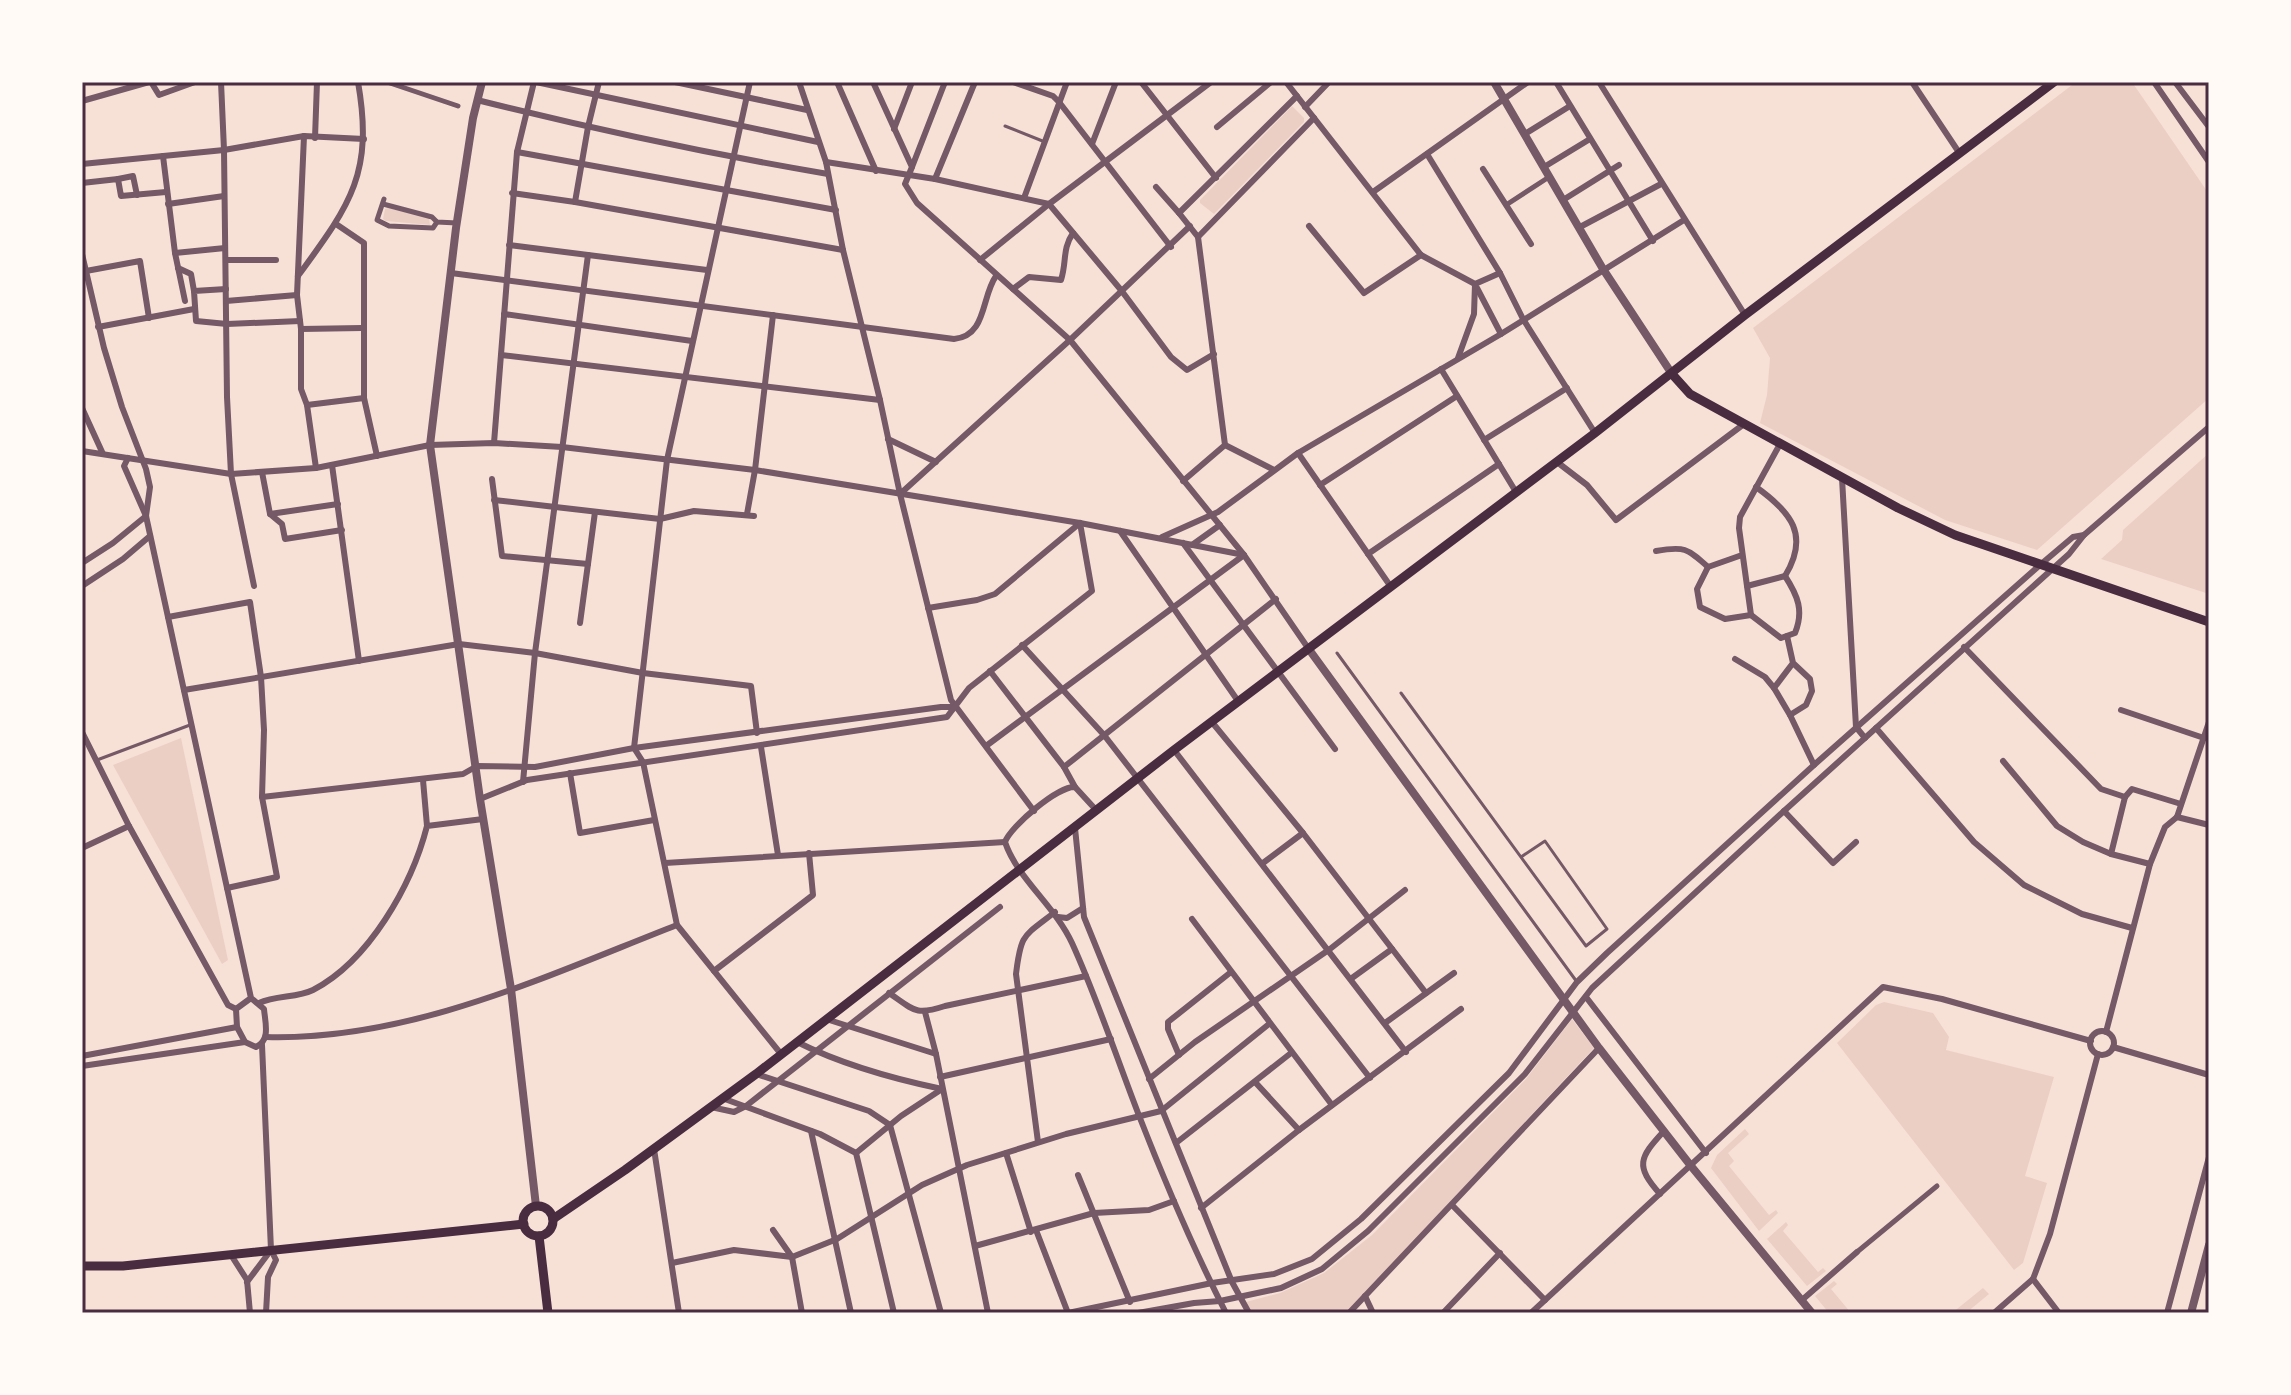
<svg xmlns="http://www.w3.org/2000/svg" width="2291" height="1395" viewBox="0 0 2291 1395" font-family="Rubik,sans-serif">
<style>
.green{fill:#ebcfc5}
.lines{fill:none;stroke-linecap:round;stroke-linejoin:round}
.service{stroke:#755966;stroke-width:3}
.pedestrian{stroke:#755966;stroke-width:5}
.minor{stroke:#755966;stroke-width:6}
.tertiary{stroke:#755966;stroke-width:8}
.secondary{stroke:#4a2c40;stroke-width:9}
.neatline{fill:none;stroke:#4a2c40;stroke-width:3}
</style>
<rect width="100%" height="100%" fill="#f7e1d7"/>
<g class="green">
<polygon points="2076,82 2132,82 2209,194 2209,398 2037,550 1945,520 1760,423 1767,395 1770,358 1753,328"/>
<polygon points="1292,106 1304,118 1304,122 1214,214 1200,203 1200,200"/>
<polygon points="388,208 429,218 430,225 386,221 383,219 385,209"/>
<polygon points="2209,453 2209,594 2101,559 2122,540 2123,530"/>
<polygon points="181,738 228,960 222,964 113,765"/>
<polygon points="1884,1002 1933,1013 1949,1037 1946,1050 2054,1077 2025,1176 2047,1183 2023,1263 2014,1270 1837,1043 1876,1005"/>
<polygon points="1572,1019 1594,1048 1346,1313 1252,1313 1246,1302 1280,1293 1324,1273 1372,1235 1526,1079"/>
<polygon points="1745,1129 1749,1134 1728,1153 1734,1161 1729,1166 1769,1215 1776,1210 1778,1213 1759,1231 1711,1168 1717,1155"/>
<polygon points="1786,1222 1788,1225 1783,1231 1818,1272 1823,1268 1826,1271 1807,1286 1767,1239"/>
<polygon points="1834,1281 1837,1284 1831,1289 1851,1313 1829,1313 1815,1296"/>
<polygon points="1983,1288 1989,1294 1966,1313 1952,1313"/>
</g>
<g class="lines">
<g class="service">
<polyline points="1005,126 1045,142"/>
<polyline points="1337,653 1577,982"/>
<polyline points="1401,693 1586,946 1607,929 1545,841 1521,857"/>
<polyline points="97,760 190,725"/>
</g>
<g class="pedestrian">
<polyline points="387,82 458,106"/>
<polyline points="384,199 377,220 389,226 433,228 437,222"/>
<polyline points="383,204 432,217 437,222 457,223"/>
<polyline points="1506,205 1549,177"/>
<polyline points="1857,1252 1937,1186"/>
</g>
<g class="minor">
<polyline points="151,82 159,95 195,82"/>
<polyline points="221,82 224,150 227,397 231,474 254,586"/>
<polyline points="536,82 818,142"/>
<polyline points="675,82 807,110"/>
<polyline points="750,82 667,460 634,748 643,762 677,925 781,1054"/>
<polyline points="799,82 826,162 843,250 880,400 900,494 951,700 1034,811"/>
<polyline points="837,82 876,171"/>
<polyline points="873,82 912,167 905,184 917,203 1070,340 1244,555 1308,648"/>
<polyline points="1013,82 1053,96 1059,102 1171,247"/>
<polyline points="1141,82 1216,178"/>
<polyline points="1286,82 1421,255 1475,284 1500,273"/>
<polyline points="1556,82 1653,241"/>
<polyline points="1599,82 1745,315"/>
<polyline points="1912,82 1960,154"/>
<polyline points="2154,82 2209,162"/>
<polyline points="2175,82 2209,127"/>
<polyline points="1297,96 1179,213 1198,237 1314,118"/>
<path d="M477,100C593,129 710,154 828,174"/>
<polyline points="82,101 149,82"/>
<polyline points="1305,107 1329,82"/>
<polyline points="1217,127 1271,82"/>
<polyline points="894,129 912,82"/>
<polyline points="1525,134 1570,106"/>
<polyline points="304,136 297,295 301,329 301,389 307,405 316,468"/>
<polyline points="315,138 317,82"/>
<polyline points="1092,144 1116,82"/>
<polyline points="517,152 836,210"/>
<polyline points="1427,154 1500,273 1523,319 1595,433"/>
<polyline points="163,156 175,253 185,301"/>
<polyline points="826,162 935,179 1049,204 1121,290 1171,357 1187,370 1214,354"/>
<polyline points="82,164 224,150 304,136 364,139"/>
<polyline points="912,167 945,82"/>
<polyline points="1544,167 1590,139"/>
<polyline points="1483,169 1531,244"/>
<polyline points="118,179 133,176 137,195"/>
<polyline points="935,179 975,82"/>
<polyline points="82,183 118,179 121,196 166,192"/>
<polyline points="1156,187 1179,213"/>
<polyline points="1373,192 1528,82"/>
<polyline points="512,193 575,202 843,250"/>
<polyline points="1024,198 1067,82"/>
<polyline points="1563,200 1619,165"/>
<polyline points="575,202 588,127 599,82"/>
<polyline points="168,204 224,196"/>
<polyline points="336,224 364,243 364,398 377,456"/>
<polyline points="1309,226 1364,293 1421,255"/>
<polyline points="1580,227 1661,184"/>
<polyline points="509,245 707,270"/>
<polyline points="175,253 225,248"/>
<polyline points="82,254 104,348 122,407 146,469 150,487 146,516"/>
<polyline points="226,260 276,260"/>
<polyline points="980,260 1049,204 1211,82"/>
<polyline points="178,268 191,274 194,291"/>
<polyline points="86,271 140,261 149,318"/>
<path d="M451,273L954,339C987,336 981,297 996,276"/>
<path d="M298,276C350,205 374,174 358,82"/>
<polyline points="1477,288 1501,334"/>
<polyline points="226,289 194,291 196,321 227,324 300,321"/>
<path d="M1013,289L1029,277L1061,280C1067,261 1062,249 1073,233"/>
<polyline points="226,301 297,295"/>
<polyline points="504,314 692,341"/>
<polyline points="98,327 194,309"/>
<polyline points="301,329 362,328"/>
<polyline points="501,355 880,400"/>
<polyline points="1458,358 1474,314 1475,284"/>
<polyline points="1441,369 1516,492"/>
<polyline points="307,405 364,398"/>
<polyline points="82,408 103,454"/>
<polyline points="888,439 936,462"/>
<polyline points="1484,440 1567,388"/>
<polyline points="494,443 517,152 534,82"/>
<polyline points="1225,445 1274,470"/>
<polyline points="82,451 231,474 316,468 430,445 494,443 562,447 755,470 1080,523 1244,555"/>
<polyline points="1298,453 1391,587"/>
<path d="M128,458L124,466L146,516L251,998L264,1009C265,1022 271,1040 256,1047L245,1042L237,1027L236,1009L251,998"/>
<polyline points="1557,462 1587,485 1616,520 1744,424"/>
<polyline points="332,465 359,661"/>
<polyline points="262,472 270,514 282,524 285,539 342,530"/>
<polyline points="1842,478 1856,727 1865,738"/>
<polyline points="492,479 502,556 588,564"/>
<polyline points="1183,481 1225,445 1198,237"/>
<polyline points="1320,485 1457,396"/>
<path d="M1756,487C1791,512 1810,535 1785,576"/>
<polyline points="900,494 1070,340 1190,226"/>
<polyline points="494,500 660,519 694,511 754,516"/>
<polyline points="270,514 338,504"/>
<polyline points="747,514 755,470 773,315"/>
<polyline points="1120,531 1238,701"/>
<polyline points="1162,537 1218,512 1298,453 1501,334 1684,220"/>
<polyline points="1183,543 1335,749"/>
<polyline points="1192,545 1220,525"/>
<path d="M1656,551C1684,546 1687,548 1708,567"/>
<polyline points="1368,554 1499,464"/>
<polyline points="1742,555 1708,567 1697,589 1700,607 1725,619 1751,615 1739,528 1740,517 1780,444"/>
<polyline points="82,563 113,543 146,516"/>
<polyline points="82,586 123,559 150,536"/>
<path d="M1747,586L1785,576C1798,596 1804,611 1795,633L1781,638L1751,615"/>
<polyline points="928,608 977,600 995,594 1080,523"/>
<polyline points="168,617 250,602 261,677 264,730 262,797 277,877 227,888"/>
<polyline points="580,623 595,512"/>
<polyline points="1787,636 1793,663 1810,679 1812,691 1806,705 1790,715 1774,688 1793,663"/>
<polyline points="1022,645 1104,735 1370,1078"/>
<polyline points="1964,647 2101,789 2125,797"/>
<polyline points="1735,659 1765,677 1774,688"/>
<polyline points="990,671 1064,767 1075,787"/>
<polyline points="184,690 459,644 535,653 643,673 751,686 757,733"/>
<polyline points="2121,710 2204,738"/>
<polyline points="1790,715 1814,765"/>
<polyline points="1211,721 1303,833 1426,993"/>
<polyline points="1876,728 1974,842 2024,885 2082,914 2132,928"/>
<polyline points="82,732 129,826 218,987 228,1005 236,1009"/>
<polyline points="986,746 1244,555"/>
<polyline points="761,747 778,855"/>
<polyline points="1174,750 1406,1052"/>
<polyline points="2003,761 2057,826 2083,842 2111,854"/>
<polyline points="1064,767 1276,599"/>
<polyline points="570,773 580,833 654,820"/>
<polyline points="423,780 427,826"/>
<polyline points="523,782 535,653 588,255"/>
<polyline points="262,797 463,774 477,766 535,767 634,748 941,707 954,707"/>
<polyline points="2125,797 2111,854 2150,864"/>
<polyline points="2125,797 2132,789 2181,804"/>
<polyline points="480,799 527,780 947,717 969,688 1092,591 1080,523"/>
<path d="M1097,811L1075,787C1058,786 1011,826 1005,842C1017,878 1055,906 1072,943C1097,998 1116,1056 1138,1113C1164,1180 1193,1248 1226,1313"/>
<polyline points="1784,811 1833,863 1856,842"/>
<polyline points="2177,817 2209,722"/>
<polyline points="2177,817 2209,825"/>
<polyline points="1075,828 1084,917 1232,1282 1249,1313"/>
<polyline points="82,848 129,826"/>
<polyline points="665,863 1005,842"/>
<polyline points="1263,863 1303,833"/>
<polyline points="1058,917 1067,918 1083,908"/>
<polyline points="1192,919 1332,1105"/>
<polyline points="714,971 813,895 809,853"/>
<polyline points="1352,978 1392,949"/>
<path d="M889,993C914,1010 915,1016 945,1006L1086,976"/>
<polyline points="1586,997 1706,1153"/>
<path d="M259,1003C276,995 297,998 313,990C369,961 412,885 427,826L483,819"/>
<polyline points="925,1012 936,1054 988,1313"/>
<polyline points="826,1019 936,1054"/>
<polyline points="1385,1023 1454,973"/>
<circle cx="2102" cy="1043" r="12"/>
<polyline points="2106,1032 2150,864 2165,827 2177,817"/>
<path d="M266,1037C410,1041 546,976 677,925"/>
<path d="M797,1042C841,1064 894,1079 942,1089"/>
<polyline points="262,1045 271,1250 276,1260 268,1277 266,1313"/>
<polyline points="2113,1047 2209,1075"/>
<polyline points="1179,1055 1168,1029 1168,1022 1231,972"/>
<polyline points="82,1056 237,1027"/>
<polyline points="82,1066 245,1042"/>
<polyline points="756,1074 869,1111 890,1125 941,1313"/>
<polyline points="940,1077 1111,1039"/>
<polyline points="1149,1079 1195,1042 1330,949 1405,890"/>
<polyline points="1255,1082 1299,1130"/>
<polyline points="722,1098 820,1134 856,1153 894,1313"/>
<polyline points="711,1107 734,1112 746,1106 1000,907"/>
<polyline points="811,1131 851,1313"/>
<path d="M1038,1142L1016,974C1021,933 1023,937 1055,912"/>
<polyline points="1176,1143 1291,1053"/>
<polyline points="654,1149 679,1313"/>
<polyline points="856,1153 901,1116 942,1089"/>
<polyline points="1006,1153 1031,1232"/>
<polyline points="1078,1175 1130,1302"/>
<path d="M1660,1194C1635,1166 1639,1158 1664,1131"/>
<polyline points="1452,1205 1545,1300"/>
<polyline points="1201,1208 1299,1130 1461,1009"/>
<polyline points="773,1230 792,1257 802,1313"/>
<polyline points="1036,1230 1068,1313"/>
<polyline points="975,1246 1094,1213 1149,1210 1174,1201"/>
<polyline points="231,1255 247,1280 250,1313"/>
<polyline points="672,1263 734,1250 792,1257 837,1239 922,1185 967,1165 1066,1134 1161,1111 1269,1024"/>
<polyline points="2033,1279 2059,1313"/>
<polyline points="247,1282 271,1250"/>
<polyline points="1365,1296 1373,1313"/>
<polyline points="1802,1300 1857,1252"/>
<polyline points="1068,1313 1212,1283 1274,1274 1312,1259 1361,1219 1509,1073 1577,982 1607,953 1814,765 2040,565 2073,537 2084,535 2209,427"/>
<polyline points="1138,1313 1194,1303 1220,1301 1281,1288 1322,1269 1368,1231 1525,1074 1592,988 1784,811 2069,554 2084,535"/>
<polyline points="1349,1313 1599,1048"/>
<polyline points="1443,1313 1500,1253"/>
<polyline points="1531,1313 1883,987 1942,999 2091,1041"/>
<polyline points="1994,1313 2033,1279 2050,1234 2098,1054"/>
<polyline points="2167,1313 2209,1157"/>
</g>
<g class="tertiary">
<polyline points="482,82 473,118 456,228 430,445 480,799 511,989 536,1206"/>
<polyline points="1494,82 1603,269 1672,374"/>
<polyline points="1308,648 1599,1048 1691,1166 1812,1313"/>
<polyline points="2191,1313 2209,1245"/>
</g>
<g class="secondary">
<polyline points="1672,374 1690,394 1898,508 1955,535 2209,622"/>
<circle cx="538" cy="1221" r="15"/>
<polyline points="553,1219 625,1170 756,1074 1174,750 1595,433 1745,315 2054,82"/>
<polyline points="539,1236 548,1313"/>
<polyline points="82,1266 123,1266 524,1224"/>
</g>
</g>
<rect width="2291" height="1395" fill="none" stroke="#fffaf5" stroke-width="168"/>
<rect x="84" y="84" width="2123" height="1227" class="neatline"/>
</svg>
